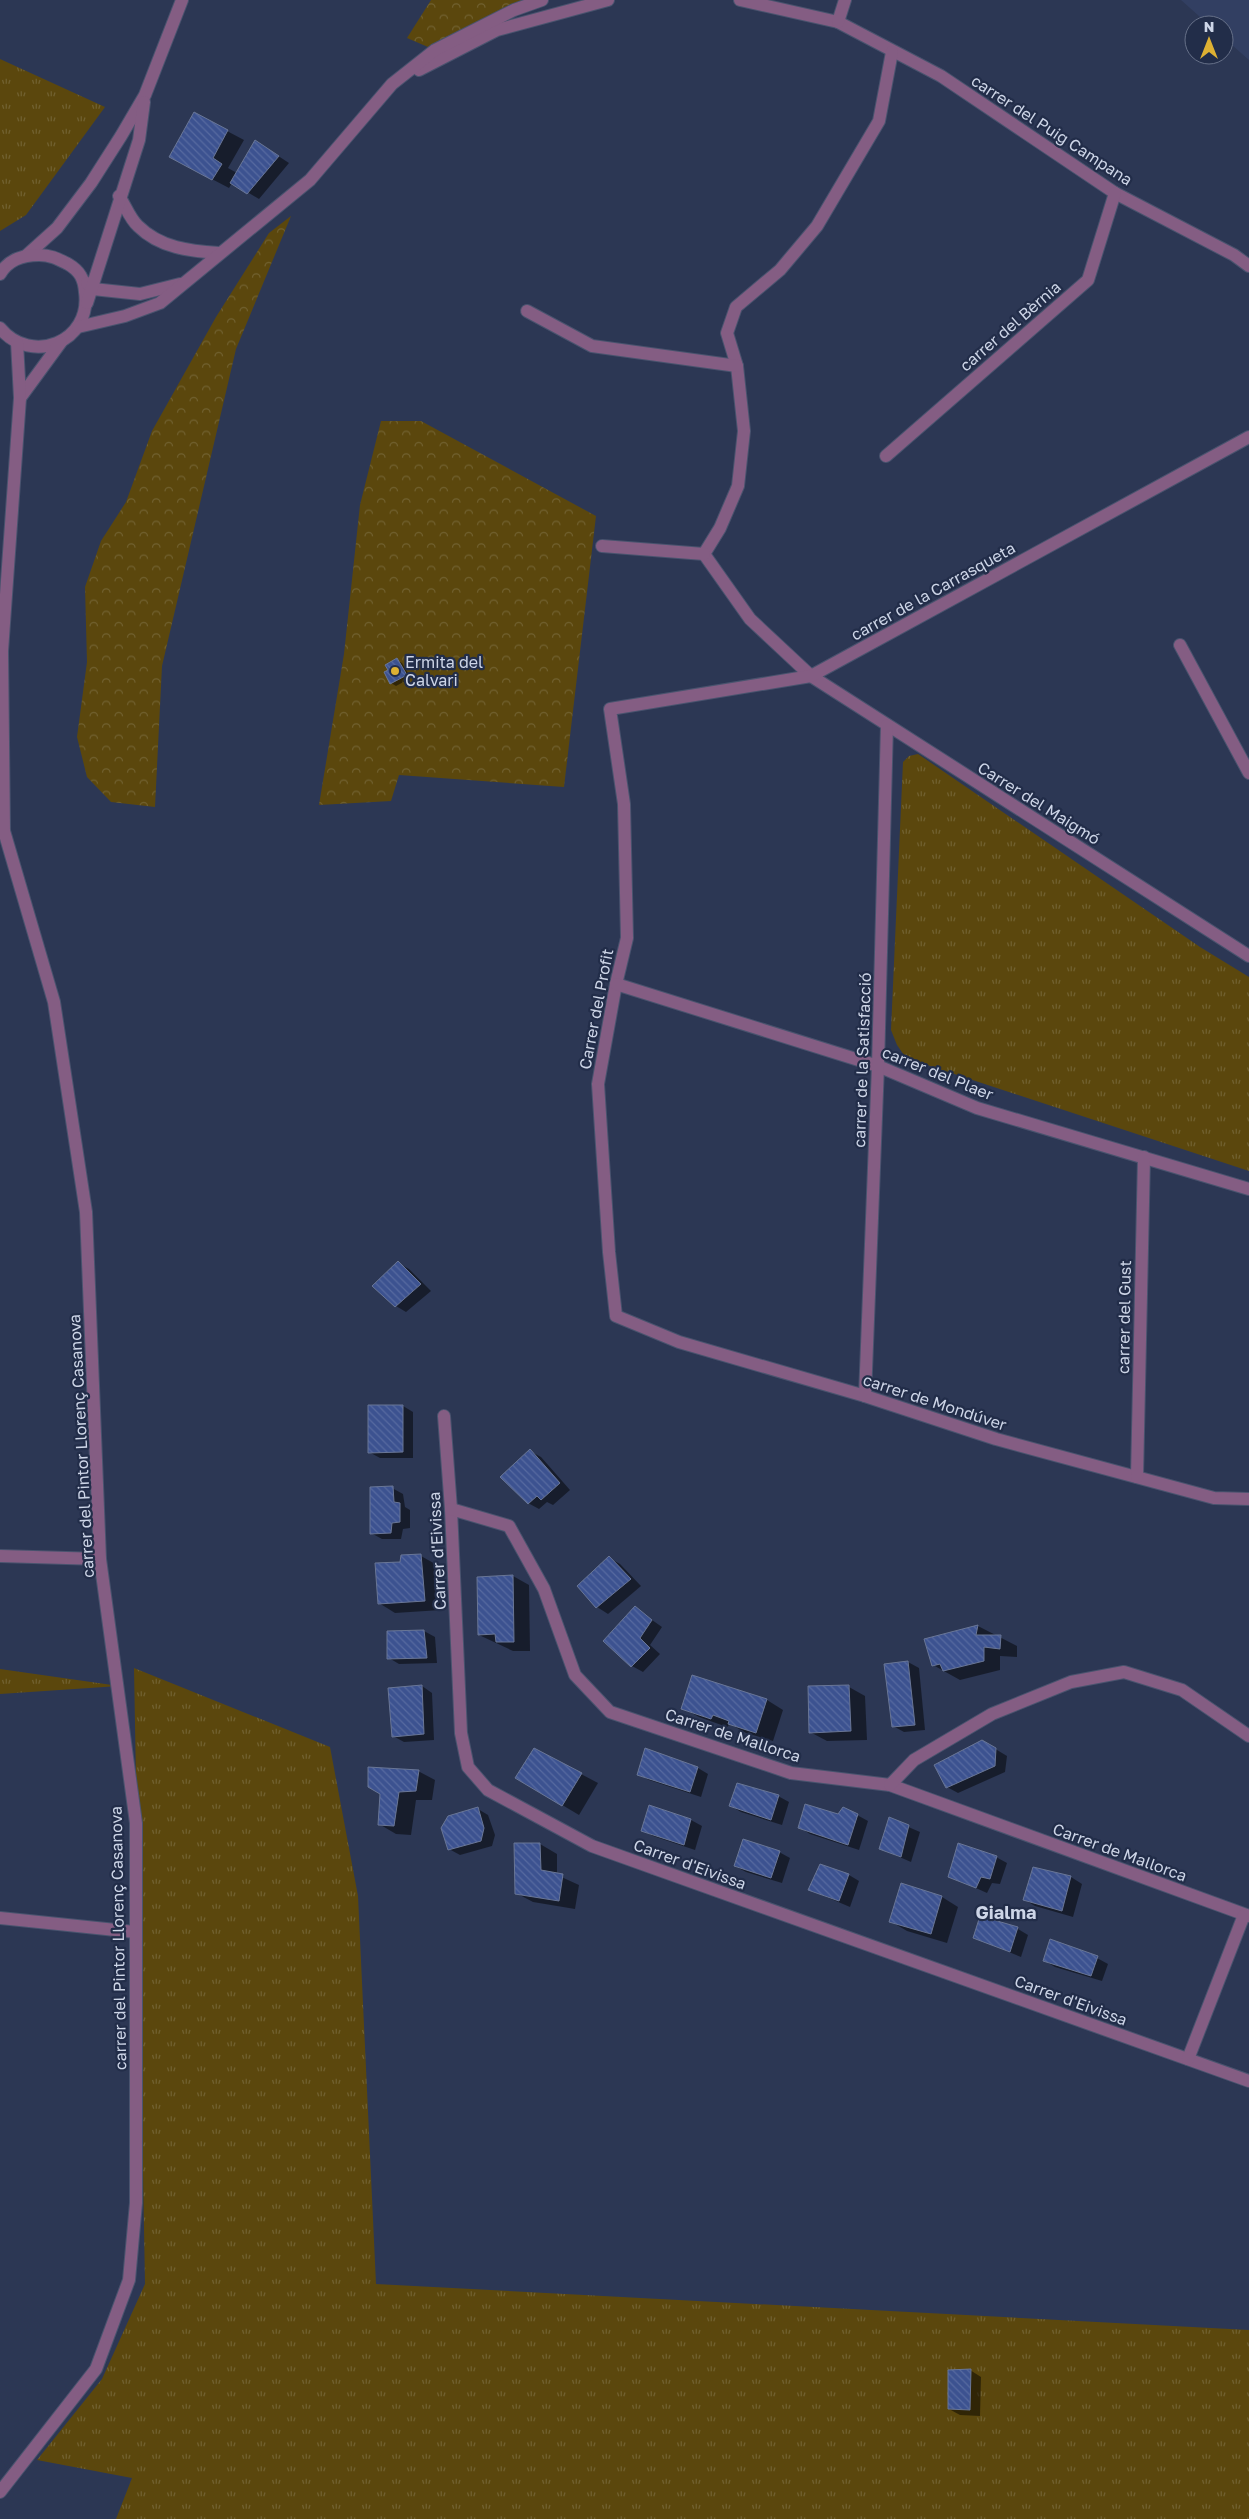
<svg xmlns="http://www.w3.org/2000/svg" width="1249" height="2519" viewBox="0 0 1249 2519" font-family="'Golos Text',sans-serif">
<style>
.built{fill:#323f62}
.grass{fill:url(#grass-tufts)}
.park{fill:url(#park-crowns)}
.shadow{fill:#0007}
.building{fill:url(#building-back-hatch);stroke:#697696}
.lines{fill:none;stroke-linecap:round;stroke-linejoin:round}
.street-casing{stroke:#49536e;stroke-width:14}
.street{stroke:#845d83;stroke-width:12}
.poi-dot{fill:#deb133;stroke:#222d49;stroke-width:2}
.labels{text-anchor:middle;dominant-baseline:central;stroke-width:4.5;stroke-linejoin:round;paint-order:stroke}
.street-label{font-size:16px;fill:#cdd5e7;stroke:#222d49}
.poi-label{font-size:16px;fill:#cdd5e7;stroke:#222d49;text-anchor:start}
.neighbourhood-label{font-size:18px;font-weight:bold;fill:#cdd5e7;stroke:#222d49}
</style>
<defs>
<pattern id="grass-tufts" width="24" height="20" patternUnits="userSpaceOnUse" patternTransform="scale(1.25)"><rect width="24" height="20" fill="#5b470d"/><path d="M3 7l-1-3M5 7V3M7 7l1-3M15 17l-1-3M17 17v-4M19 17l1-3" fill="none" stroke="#716130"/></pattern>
<pattern id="park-crowns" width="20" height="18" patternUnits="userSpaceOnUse" patternTransform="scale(1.25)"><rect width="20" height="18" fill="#5b470d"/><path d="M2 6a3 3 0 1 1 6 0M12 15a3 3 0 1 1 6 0" fill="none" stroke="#716130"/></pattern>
<pattern id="building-back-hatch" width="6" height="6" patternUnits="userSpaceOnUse" patternTransform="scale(1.25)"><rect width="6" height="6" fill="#3c5290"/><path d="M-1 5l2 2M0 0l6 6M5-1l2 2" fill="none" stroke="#576aa0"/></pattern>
</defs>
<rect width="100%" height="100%" fill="#2c3754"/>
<polygon class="built" points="1181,0 1249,0 1249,60 1224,38 1224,25 1209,25"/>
<g class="grass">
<polygon points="0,59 105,107 26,215 0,231"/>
<polygon points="918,754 1200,947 1249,977 1249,1171 906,1058 897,1045 891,1030 903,762 909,756"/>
<polygon points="134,1668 330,1747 358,1896 376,2284 1249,2330 1249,2519 116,2519 132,2478 37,2460 102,2379 145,2284"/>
<polygon points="0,1669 119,1686 0,1694"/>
</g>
<g class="park">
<polygon points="431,0 542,0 435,50 407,38"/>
<polygon points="291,216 236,349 162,666 155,807 111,802 87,777 77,737 87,662 85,587 101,541 126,502 152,431 216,317 269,233"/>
<polygon points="381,421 421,421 596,516 564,787 399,775 391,801 319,805 344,654 360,505"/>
</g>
<g class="shadow">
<polygon points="227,131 244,140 228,168 237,173 266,148 289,163 259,199 232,183 229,188 187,166"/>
<polygon points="397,660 402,663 411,678 396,686 391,683 390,670"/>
<polygon points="398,1263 409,1269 431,1291 406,1312 396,1306"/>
<polygon points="403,1406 413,1412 413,1458 380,1458 369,1452"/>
<polygon points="530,1451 541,1457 570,1490 553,1505 547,1502 539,1509 528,1503"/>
<polygon points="392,1488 403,1494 405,1507 410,1510 410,1528 403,1529 401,1539 382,1539 371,1533"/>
<polygon points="421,1556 437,1565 441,1610 395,1613 379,1603 401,1564"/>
<polygon points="609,1558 620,1564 641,1586 608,1614 597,1607 579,1586"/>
<polygon points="513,1576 529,1585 530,1651 513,1651 479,1635"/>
<polygon points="635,1608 662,1627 650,1645 660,1654 643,1672 632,1666"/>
<polygon points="978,1626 1017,1646 1017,1657 1000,1656 1000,1670 960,1680 933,1665 925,1640"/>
<polygon points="424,1631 435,1637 437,1663 399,1664 389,1658"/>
<polygon points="908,1662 919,1668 925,1730 904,1732 893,1726 885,1666"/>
<polygon points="693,1677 767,1700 783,1710 773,1741 746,1733 730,1724 727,1727 699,1717 683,1708"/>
<polygon points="422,1686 432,1693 434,1740 404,1742 393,1736"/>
<polygon points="849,1687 865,1696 867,1740 827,1741 810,1732"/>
<polygon points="982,1741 1007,1756 1005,1772 958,1793 947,1787"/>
<polygon points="698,1768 708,1774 701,1797 649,1780 638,1774"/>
<polygon points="418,1771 435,1780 432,1800 416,1800 411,1835 396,1834 379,1824 381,1793"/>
<polygon points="581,1774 598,1783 579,1815 517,1778"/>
<polygon points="778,1796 789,1802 782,1825 741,1812 731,1806"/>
<polygon points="650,1807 691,1820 702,1826 695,1850 653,1836 643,1830"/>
<polygon points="478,1809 488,1815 495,1835 492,1846 460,1855 449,1849"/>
<polygon points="857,1815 868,1821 859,1850 810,1834 799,1827"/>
<polygon points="890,1819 920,1832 911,1862 881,1849"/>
<polygon points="540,1844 557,1854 557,1875 579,1885 575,1909 533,1902 516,1893 516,1845"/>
<polygon points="779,1852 790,1858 782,1883 746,1872 735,1866"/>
<polygon points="996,1857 1007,1863 1000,1884 992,1883 987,1893 949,1876"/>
<polygon points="1034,1868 1071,1877 1082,1884 1073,1917 1035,1906 1025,1900"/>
<polygon points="849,1875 859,1881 850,1907 810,1890"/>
<polygon points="902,1884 942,1897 958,1907 947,1943 907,1931 890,1921"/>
<polygon points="981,1917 1018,1929 1028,1935 1021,1957 975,1938"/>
<polygon points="1097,1958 1108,1964 1102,1981 1055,1967 1045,1961"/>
<polygon points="970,2370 981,2377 980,2416 960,2415 949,2409"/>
</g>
<g class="building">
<polygon points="194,112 228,130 213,158 222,164 212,180 169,157"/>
<polygon points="255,140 279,156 247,194 230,183"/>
<polygon points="397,658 407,675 390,684 384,672 388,670 385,665"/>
<polygon points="398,1261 421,1284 395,1307 372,1286"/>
<polygon points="368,1405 403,1405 403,1452 368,1453"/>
<polygon points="530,1449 560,1483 541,1500 537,1496 528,1504 500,1477"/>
<polygon points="393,1486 394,1502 400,1503 400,1522 392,1523 391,1533 370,1534 370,1487"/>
<polygon points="421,1554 425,1601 378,1604 375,1563 400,1562 401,1555"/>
<polygon points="609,1556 631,1579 596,1608 577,1586"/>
<polygon points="513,1575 514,1642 496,1642 495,1634 478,1635 477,1577"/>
<polygon points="635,1606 652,1620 640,1638 650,1648 631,1667 603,1641"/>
<polygon points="978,1625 976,1635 1001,1635 1000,1649 984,1647 984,1661 943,1671 940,1664 932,1666 924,1639"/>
<polygon points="424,1630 427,1658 387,1659 387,1631"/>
<polygon points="908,1661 915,1725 892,1727 884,1664"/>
<polygon points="692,1675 767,1699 756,1733 728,1724 729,1721 713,1715 711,1719 681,1709"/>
<polygon points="422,1685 424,1734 392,1737 388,1688"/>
<polygon points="849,1685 851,1731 809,1733 808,1686"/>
<polygon points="982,1740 996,1748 995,1766 946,1788 934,1765"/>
<polygon points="534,1748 582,1773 562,1806 515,1778"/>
<polygon points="645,1748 698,1767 690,1792 637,1775"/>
<polygon points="368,1767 419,1770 416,1791 399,1792 394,1826 378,1825 380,1794 368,1787"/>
<polygon points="737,1783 779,1795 771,1820 729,1806"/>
<polygon points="805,1804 838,1814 843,1807 858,1814 848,1845 798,1828"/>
<polygon points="649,1805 691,1819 684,1845 641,1831"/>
<polygon points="478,1807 484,1828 481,1841 448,1850 441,1828 448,1816"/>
<polygon points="889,1817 909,1825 901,1857 879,1849"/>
<polygon points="743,1839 780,1851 771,1878 734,1866"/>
<polygon points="514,1843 540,1843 541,1870 563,1874 559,1901 515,1894"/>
<polygon points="958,1843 997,1856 990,1879 981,1877 976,1888 948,1877"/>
<polygon points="820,1864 849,1874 839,1901 808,1890"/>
<polygon points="1033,1867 1071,1876 1062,1911 1023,1900"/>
<polygon points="901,1883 942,1896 931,1934 889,1922"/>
<polygon points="980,1916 1018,1927 1010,1952 973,1938"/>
<polygon points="1050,1939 1098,1956 1091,1976 1043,1961"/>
<polygon points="971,2369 970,2410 948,2409 948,2370"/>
</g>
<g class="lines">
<g class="street-casing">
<g id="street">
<polyline points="740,0 838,22 941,76 1115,193 1234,255 1249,266"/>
<polyline points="838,22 845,0"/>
<polyline points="892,52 879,121 817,226 780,270 736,307 727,333 737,366 744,431 738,486 720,528 704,554 750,619 811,676 1249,956"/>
<polyline points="419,70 497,30 608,0"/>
<path d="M119,196C125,205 130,219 138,226C160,248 190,251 219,253"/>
<polyline points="27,255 57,228 91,183 121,136 145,95 182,0"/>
<path d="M0,274C8,260 23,255 39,255C51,255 58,259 68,264C80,271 84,279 85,292C92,342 31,366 0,328"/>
<polyline points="87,283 93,289 140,294 180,284"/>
<polyline points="87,303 139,140 144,102"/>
<polyline points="527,311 592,346 737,366"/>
<polyline points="78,327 125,316 160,303 310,180 392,84 435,50 514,10 542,0"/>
<polyline points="20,398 61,342"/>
<polyline points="1249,437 811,676 610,709 624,804 627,938 616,984 598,1084 609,1252 616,1316 679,1342 865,1396 996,1439 1214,1498 1249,1499"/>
<polyline points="886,456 1088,280 1115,193"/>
<polyline points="602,546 704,554"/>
<polyline points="1180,645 1249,773"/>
<polyline points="616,984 878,1066 977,1108 1249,1189"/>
<polyline points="865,1396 878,1066 887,725"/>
<polyline points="444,1416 451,1509 461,1733 468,1767 488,1790 592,1846 1249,2081"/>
<polyline points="1137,1477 1144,1157"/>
<polyline points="451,1509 509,1526 544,1589 575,1675 610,1712 791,1773 890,1785 1249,1916"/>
<polyline points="0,1556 100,1559"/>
<polyline points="890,1785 914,1760 992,1714 1071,1682 1124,1672 1182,1690 1249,1736"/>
<polyline points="0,1918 135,1932"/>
<polyline points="1188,2059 1244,1915"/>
<polyline points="0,2492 96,2369 129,2280 136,2203 136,1823 100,1559 86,1212 54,1002 4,831 2,651 20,398 17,342"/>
</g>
</g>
<use href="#street" class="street"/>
</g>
<circle class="poi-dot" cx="395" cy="671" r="5"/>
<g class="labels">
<g class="street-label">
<text transform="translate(1052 130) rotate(33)">carrer del Puig Campana</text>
<text transform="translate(1010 326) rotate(-41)">carrer del Bèrnia</text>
<text transform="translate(933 591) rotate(-29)">carrer de la Carrasqueta</text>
<text transform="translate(1039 803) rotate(32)">Carrer del Maigmó</text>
<text transform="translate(596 1009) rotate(-79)">Carrer del Profit</text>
<text transform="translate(862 1060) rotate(-88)">carrer de la Satisfacció</text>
<text transform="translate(938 1073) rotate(22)">carrer del Plaer</text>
<text transform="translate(1124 1317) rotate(-89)">carrer del Gust</text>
<text transform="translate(935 1402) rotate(18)">carrer de Mondúver</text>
<text transform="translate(81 1446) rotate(-93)">carrer del Pintor Llorenç Casanova</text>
<text transform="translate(437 1551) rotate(-93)">Carrer d'Eivissa</text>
<text transform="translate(733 1735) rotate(18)">Carrer de Mallorca</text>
<text transform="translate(1120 1852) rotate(20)">Carrer de Mallorca</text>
<text transform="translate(690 1864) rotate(20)">Carrer d'Eivissa</text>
<text transform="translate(118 1938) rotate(-91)">carrer del Pintor Llorenç Casanova</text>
<text transform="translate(1071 2000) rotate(20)">Carrer d'Eivissa</text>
</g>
<g class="poi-label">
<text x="405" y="662">Ermita del<tspan x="405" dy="18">Calvari</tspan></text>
</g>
<g class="neighbourhood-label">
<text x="1006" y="1912">Gialma</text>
</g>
</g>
<g transform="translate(1209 40)"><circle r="24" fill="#222d49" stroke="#667088"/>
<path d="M0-4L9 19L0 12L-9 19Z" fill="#deb133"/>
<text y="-8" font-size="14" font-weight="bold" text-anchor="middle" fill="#cdd5e7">N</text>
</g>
</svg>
